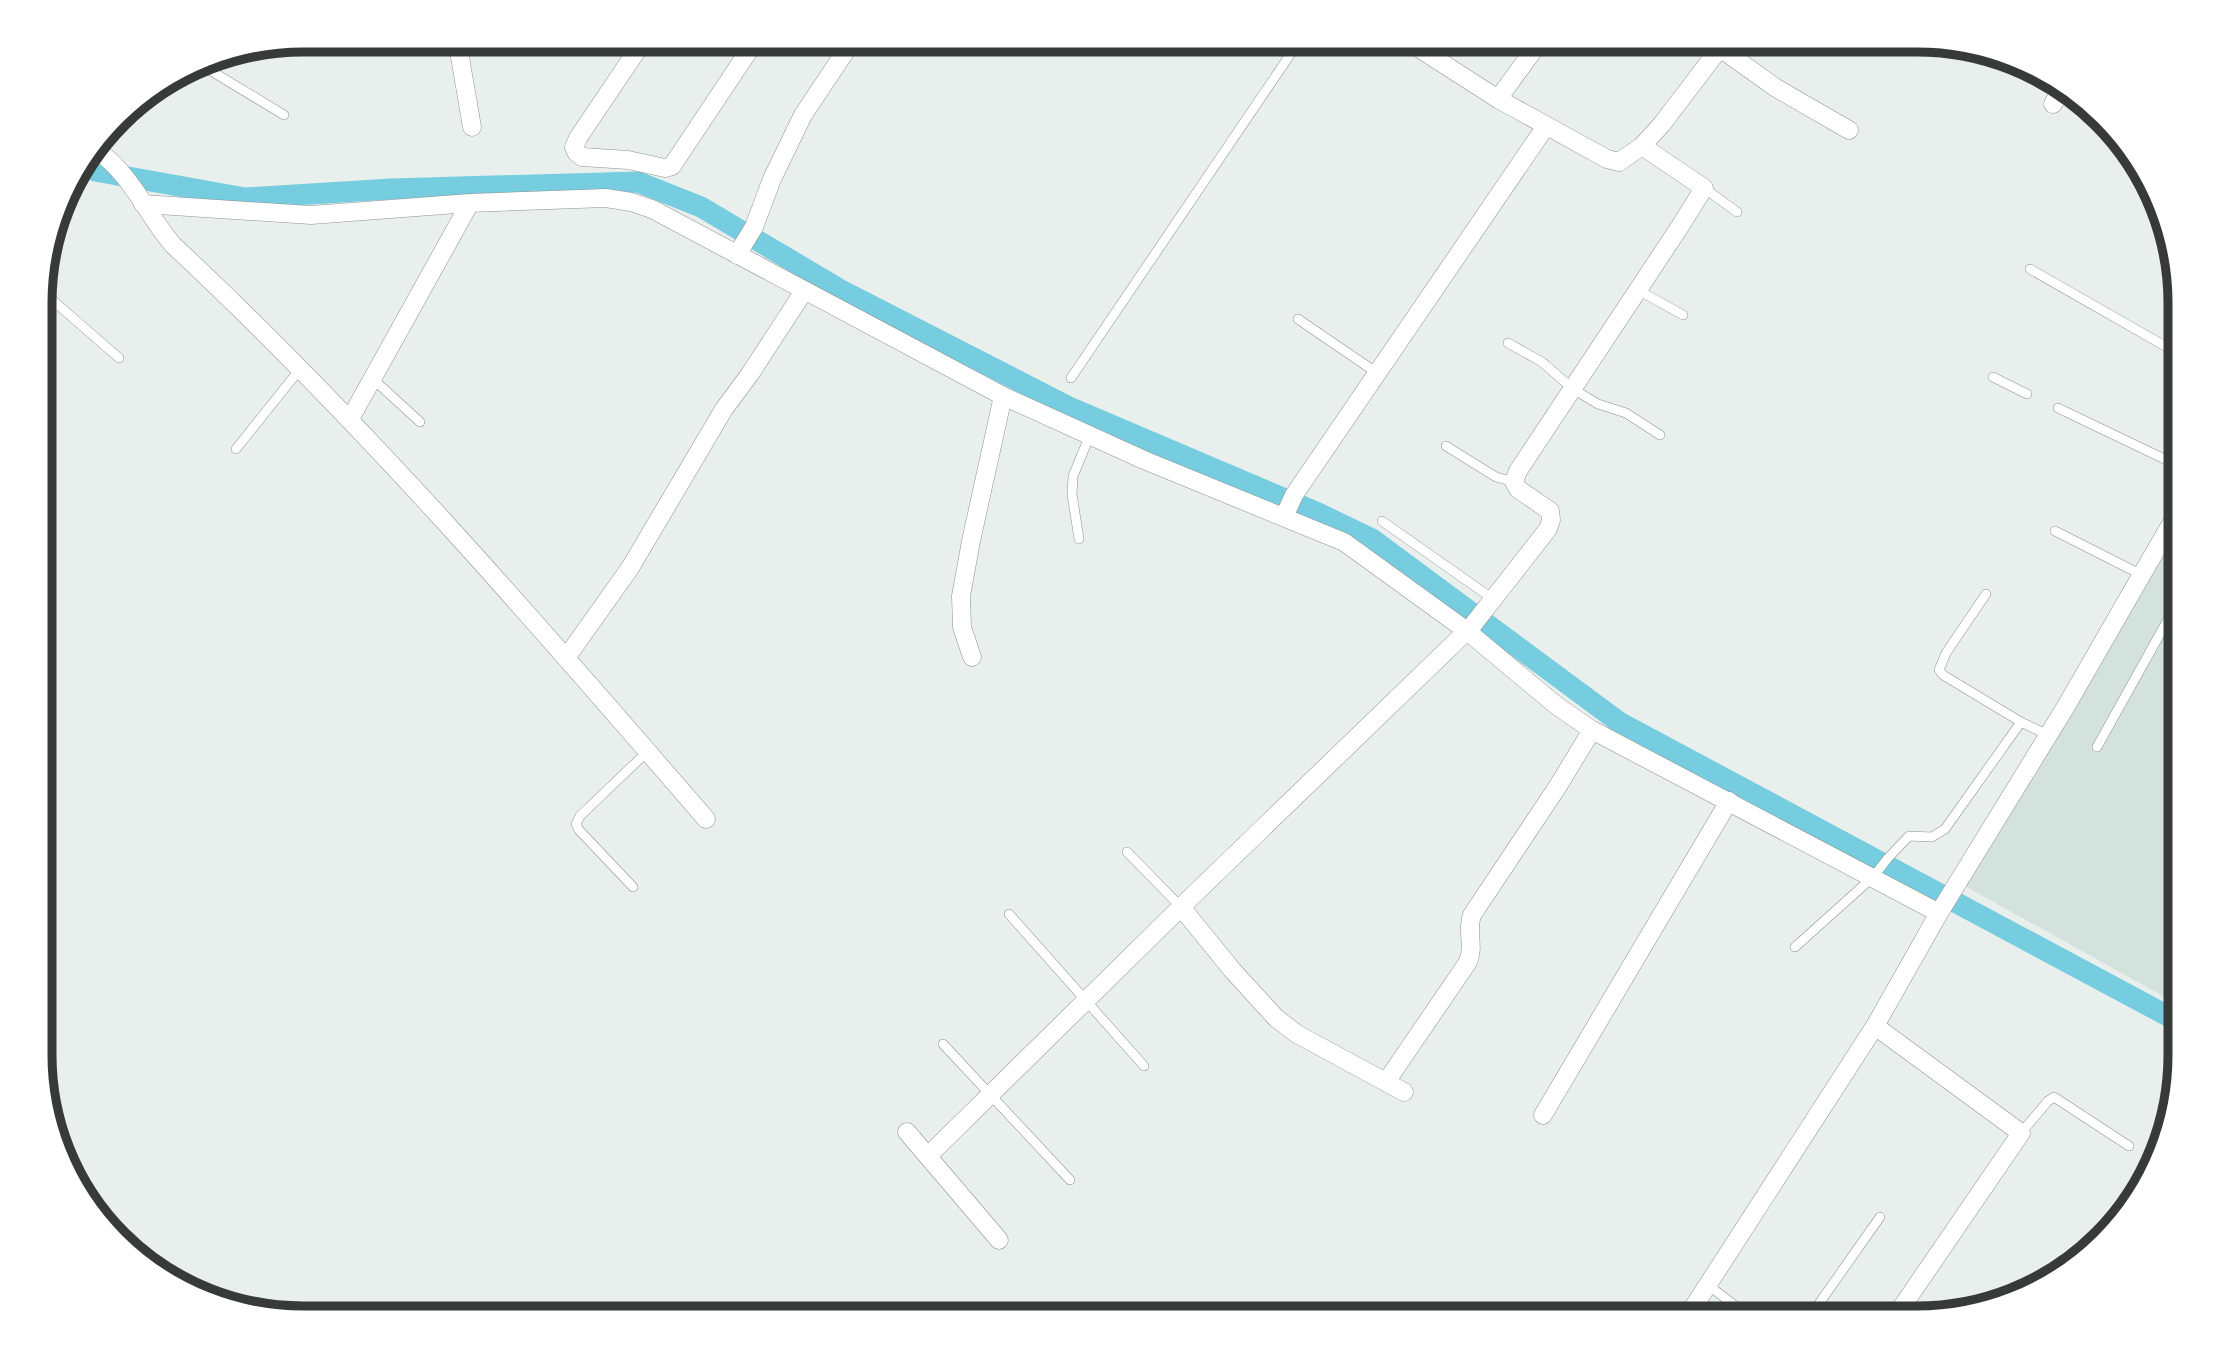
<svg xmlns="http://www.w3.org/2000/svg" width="2220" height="1358" font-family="Ubuntu,sans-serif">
<rect width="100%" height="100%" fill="#e9efed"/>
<polygon fill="#d4e2de" points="2179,531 2179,1005 1963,885"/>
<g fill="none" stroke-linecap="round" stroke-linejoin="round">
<polyline stroke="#75cddf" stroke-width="21" points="86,163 95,171 245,198 391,189 638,182 701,207 841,290 1071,408 1318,513 1372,539 1619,722 2179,1022"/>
<defs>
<g id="lane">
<polyline points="198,63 284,115"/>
<polyline points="1704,188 1737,212"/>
<polyline points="2030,269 2179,354"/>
<polyline points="1638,290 1683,315"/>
<polyline points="42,291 119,358"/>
<polyline points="1298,319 1377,373"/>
<polyline points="1508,343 1542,362 1573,389 1598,404 1626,413 1660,435"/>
<polyline points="1993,377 2027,394"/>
<polyline points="1071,378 1300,40"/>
<polyline points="373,379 420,422"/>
<polyline points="2058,408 2179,466"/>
<polyline points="1446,446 1496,477 1514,482"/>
<polyline points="236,449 300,369"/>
<polyline points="1382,521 1493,599"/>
<polyline points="2055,531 2142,575"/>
<polyline points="1079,539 1072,494 1073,476 1090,435"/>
<polyline points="1986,594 1946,653 1939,670 1943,675 2021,722 2048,735"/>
<polyline points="2097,747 2170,616 2179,607"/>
<polyline points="1127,852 1181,907"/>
<polyline points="633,887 579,830 576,824 580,816 648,751"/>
<polyline points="1009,914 1144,1066"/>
<polyline points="1795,947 1873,877 1888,858 1909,836 1932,837 1945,829 2021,722"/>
<polyline points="943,1044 1070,1180"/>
<polyline points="2021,1133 2048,1101 2054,1097 2129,1146"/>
<polyline points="1708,1285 1742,1311 1744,1317"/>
<polyline points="1811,1315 1880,1217"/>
</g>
<g id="street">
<polyline points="457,40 472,127"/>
<polyline points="644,40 578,138 574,147 576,152 582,157 628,160 665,168 672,166 756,40"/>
<polyline points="1406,40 1498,99 1607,159 1619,162 1642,146 1662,124 1726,40"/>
<polyline points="1720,48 1776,88 1849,130"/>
<polyline points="1498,99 1541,40"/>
<polyline points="2053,104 2064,86"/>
<path d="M96,149c7,6 15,12 21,19 22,23 35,53 56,77 191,178 362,376 533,574"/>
<polyline points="143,204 311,215 470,203 606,198 631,202 652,209 1003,396 1144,460 1344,542 1467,631 1557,706 1592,730 1939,913"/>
<polyline points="737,255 754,227 772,179 803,115 853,40"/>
<polyline points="350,419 470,203"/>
<polyline points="1284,517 1294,495 1546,126"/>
<polyline points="972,657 962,627 961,596 971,541 1003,396"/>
<polyline points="566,658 630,568 724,409 750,374 804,291"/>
<polyline points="1181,907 1233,971 1276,1018 1297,1034 1404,1092"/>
<polyline points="1875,1026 2021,1133 1895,1317"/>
<path d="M1386,1082l82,-120c7,-17 -2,-30 4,-47l86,-129 34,-56"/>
<polyline points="1543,1115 1729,801"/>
<polyline points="907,1132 999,1240"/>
<polyline points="928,1156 1181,907 1472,626 1548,529 1551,520 1550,511 1518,489 1514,482 1518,471 1679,228 1704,188 1642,146"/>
<polyline points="1687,1317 1875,1026 1939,913 2065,708 2179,510"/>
</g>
</defs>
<use href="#lane" stroke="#8d9290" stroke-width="10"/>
<use href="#street" stroke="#8d9290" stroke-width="19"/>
<use href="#lane" stroke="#fff" stroke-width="9"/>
<use href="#street" stroke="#fff" stroke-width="18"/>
</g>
<path d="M0 0H2220V1358H0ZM303 52H1917A251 251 0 0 1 2168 303V1055A251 251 0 0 1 1917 1306H303A251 251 0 0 1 52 1055V303A251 251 0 0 1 303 52Z" fill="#fff" fill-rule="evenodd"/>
<path fill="none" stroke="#383a39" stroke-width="9" d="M303 52H1917A251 251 0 0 1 2168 303V1055A251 251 0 0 1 1917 1306H303A251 251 0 0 1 52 1055V303A251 251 0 0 1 303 52Z"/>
</svg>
